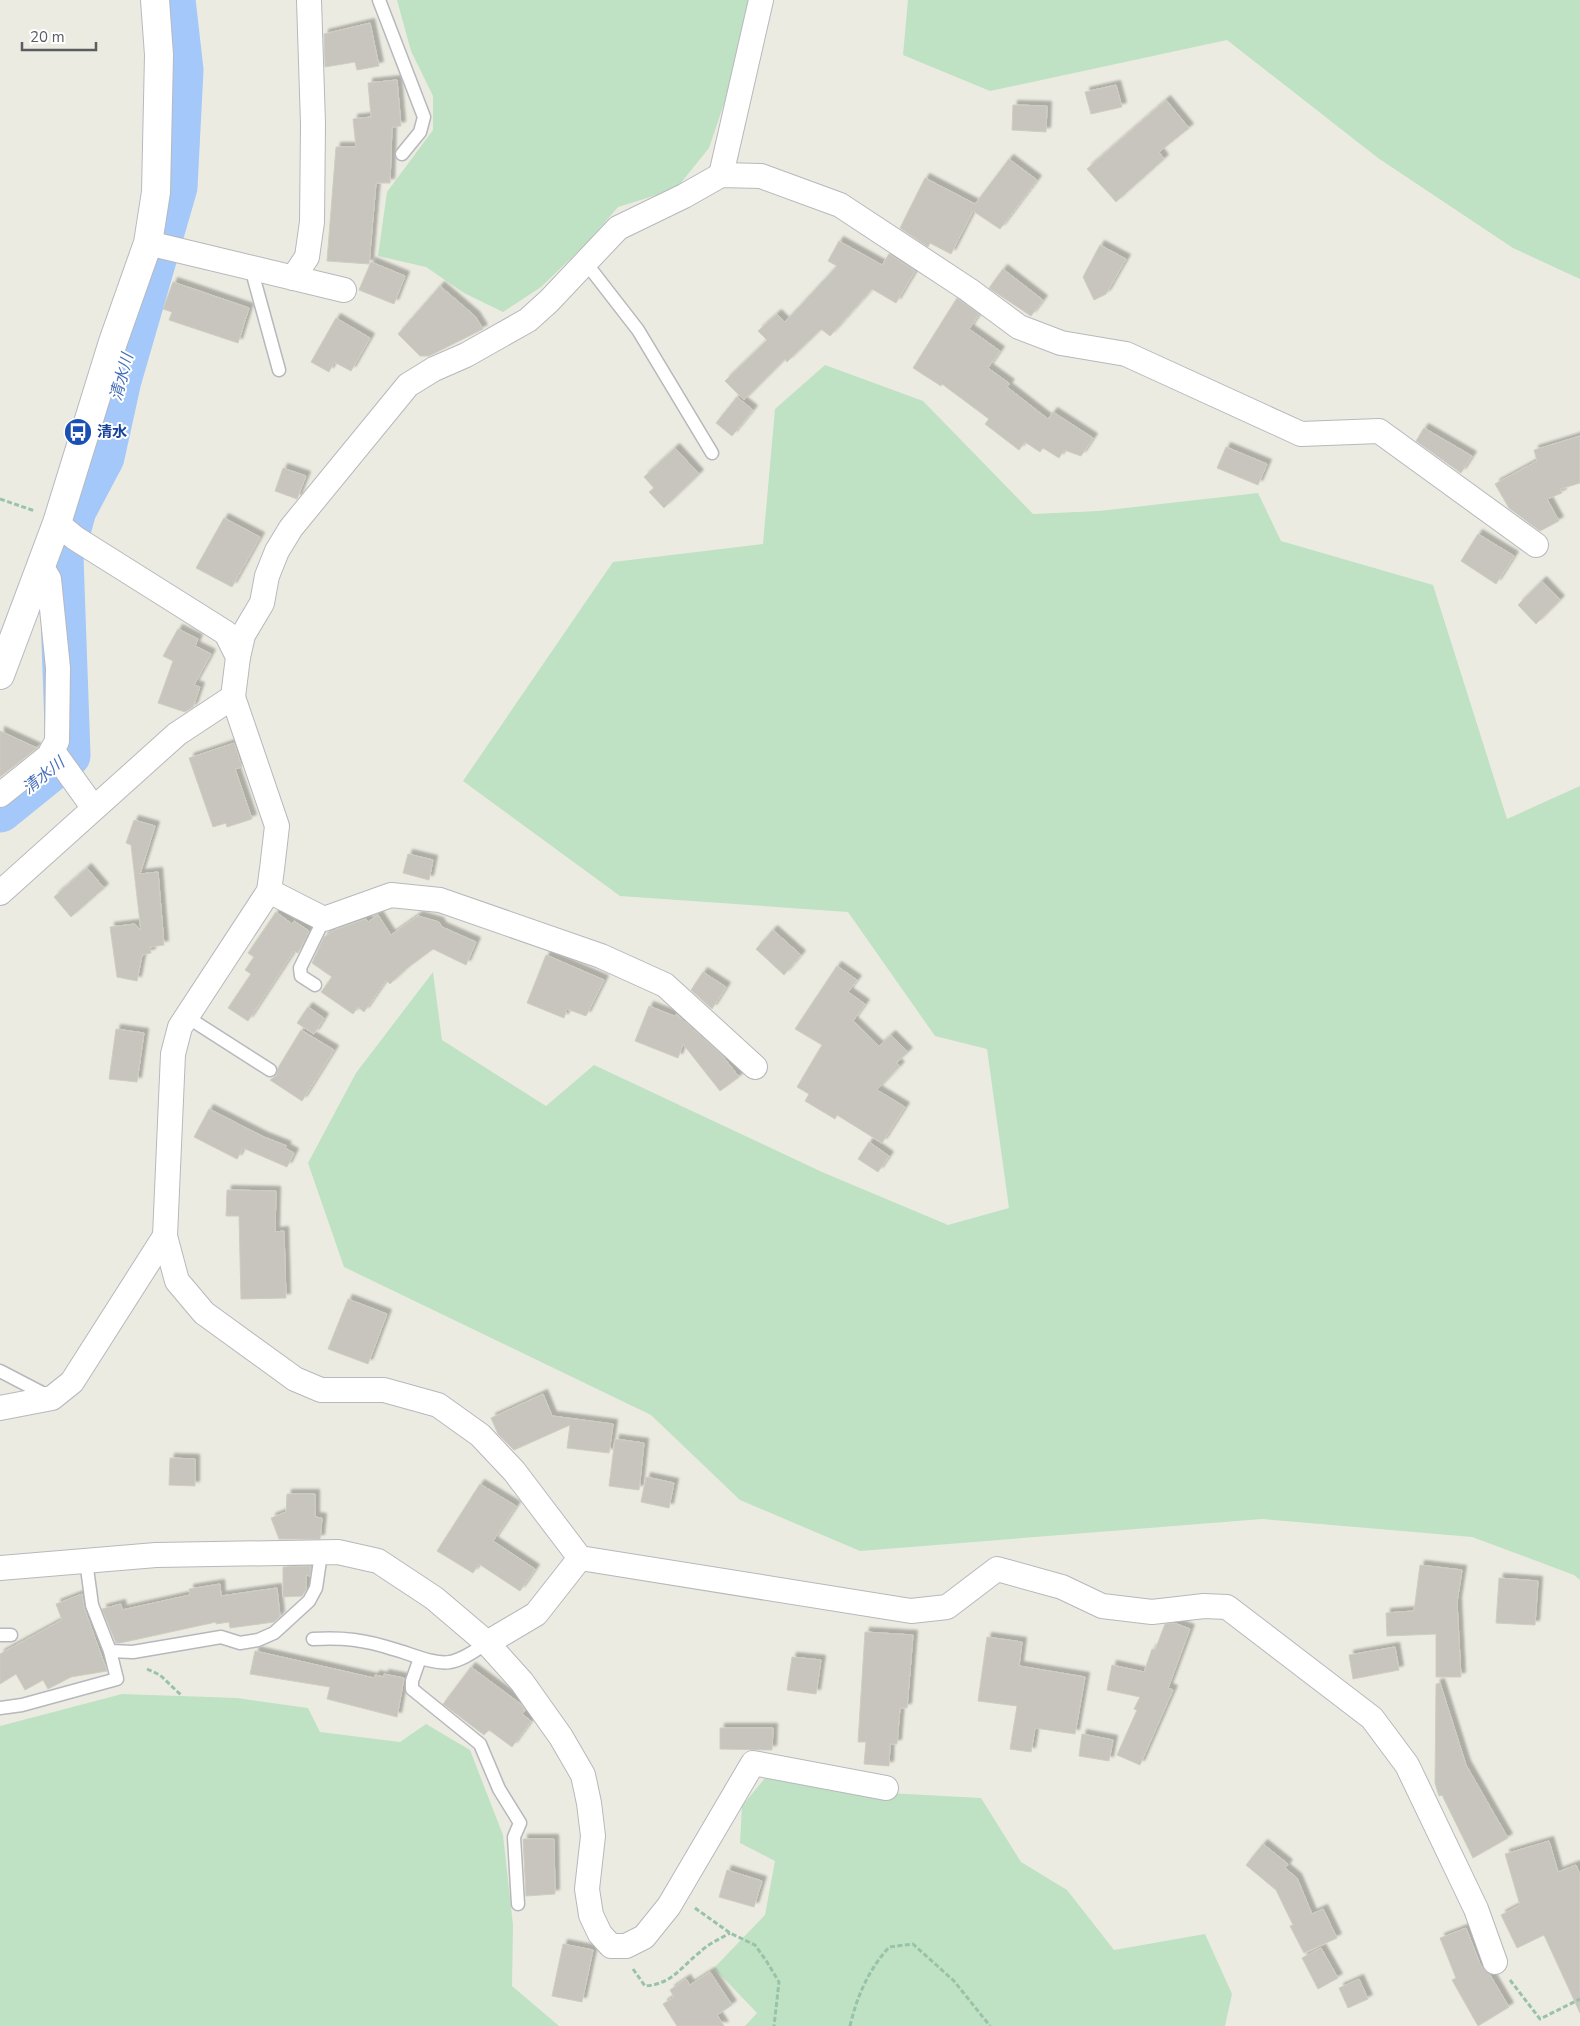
<svg xmlns="http://www.w3.org/2000/svg" width="1580" height="2026" font-family="'Nunito Sans','Noto Sans JP',sans-serif">
<defs>
<filter id="shadow"><feDropShadow dx="4.5" dy="-4.5" stdDeviation="1" flood-color="#0004"/></filter>
</defs>
<rect width="100%" height="100%" fill="#ecebe1"/>
<g fill="#bee2c3">
<polygon points="397,0 749,0 735,71 709,148 676,189 618,207 587,243 541,287 503,312 464,293 426,267 378,256 387,192 433,130 433,96 411,51"/>
<polygon points="908,0 1580,0 1580,279 1513,248 1378,158 1227,40 990,91 903,55"/>
<polygon points="825,365 923,401 1033,514 1099,511 1258,493 1281,541 1433,585 1507,819 1580,786 1580,1580 1574,1575 1472,1537 1262,1519 860,1551 740,1500 651,1415 344,1267 308,1163 356,1073 433,972 442,1040 546,1106 594,1065 822,1172 948,1225 1009,1208 987,1049 935,1036 848,912 620,896 463,781 613,562 763,544 775,409"/>
<polygon points="122,1694 237,1698 308,1708 320,1732 400,1742 426,1724 470,1750 503,1835 513,1925 512,1986 559,2026 0,2026 0,1726"/>
<polygon points="765,1778 869,1792 981,1798 1021,1862 1067,1890 1114,1950 1205,1934 1232,1994 1225,2026 745,2026 757,2013 714,1968 765,1915 775,1861 740,1843 742,1806"/>
</g>
<g fill="none" stroke-linecap="round" stroke-linejoin="round">
<polyline stroke="#a3c8f9" stroke-width="45" points="0,810 68,755 61,557 74,510 102,457 119,380 175,187 181,70 173,0"/>
</g>
<g fill="#c7c5be" stroke="#d0cdc0" filter="url(#shadow)">
<polygon points="370,23 379,66 357,70 355,62 325,67 324,34"/>
<polygon points="397,80 401,126 392,127 390,183 376,183 369,264 327,261 336,147 356,147 353,119 371,117 368,83"/>
<polygon points="1116,85 1122,107 1091,114 1085,92"/>
<polygon points="1166,100 1189,128 1159,152 1164,159 1116,202 1087,169"/>
<polygon points="1013,105 1047,106 1046,132 1012,130"/>
<polygon points="1009,159 1037,180 1000,229 973,211 951,254 930,243 928,247 900,228 925,178 975,204"/>
<polygon points="839,241 882,265 889,254 915,271 896,303 872,289 830,336 821,329 787,362 785,359 744,400 725,381 767,340 758,331 777,314 785,322 837,266 828,261"/>
<polygon points="1100,245 1126,259 1106,294 1094,300 1083,277"/>
<polygon points="371,262 405,276 394,304 359,290"/>
<polygon points="1003,269 1043,300 1031,316 989,288"/>
<polygon points="173,282 249,308 238,343 169,320 172,312 163,309"/>
<polygon points="440,286 475,316 483,329 429,356 420,356 398,334"/>
<polygon points="957,298 979,314 969,329 1000,351 988,368 1010,384 1007,387 1048,419 1053,412 1093,438 1081,456 1064,450 1059,458 1043,448 1040,452 1025,442 1019,450 985,424 989,419 942,384 941,386 913,368"/>
<polygon points="336,318 370,338 351,371 334,362 329,372 311,362"/>
<polygon points="737,397 753,410 732,436 716,423"/>
<polygon points="1424,428 1472,456 1461,473 1416,441"/>
<polygon points="1580,436 1580,483 1560,489 1562,493 1547,499 1559,521 1540,531 1509,508 1495,484 1537,461 1534,450"/>
<polygon points="1226,447 1267,464 1258,485 1217,468"/>
<polygon points="675,448 699,474 664,508 649,492 654,488 644,477"/>
<polygon points="283,468 306,476 297,499 275,491"/>
<polygon points="224,518 260,537 232,587 196,568"/>
<polygon points="1478,534 1514,556 1496,584 1461,561"/>
<polygon points="1542,581 1560,600 1536,624 1518,605"/>
<polygon points="178,629 198,639 195,646 211,654 194,685 200,687 193,707 185,712 158,703 173,661 163,656"/>
<polygon points="0,731 37,748 0,777"/>
<polygon points="234,743 242,767 235,769 252,819 227,827 226,823 213,827 189,758"/>
<polygon points="134,820 155,826 140,874 158,872 164,945 150,947 151,953 142,955 137,981 117,977 110,927 135,924 141,931 131,845 126,843"/>
<polygon points="408,854 433,860 429,880 403,873"/>
<polygon points="87,868 104,888 71,917 54,897"/>
<polygon points="276,912 292,924 294,921 309,931 298,953 294,951 248,1021 228,1008 251,974 245,970 254,957 248,953"/>
<polygon points="378,915 391,935 418,916 439,922 442,927 476,942 466,965 433,949 406,969 390,984 386,980 364,1012 358,1007 353,1014 321,992 332,977 312,963 324,937 337,929 366,919 368,922"/>
<polygon points="773,930 801,955 784,975 756,949"/>
<polygon points="546,955 604,980 586,1016 567,1009 564,1018 527,1003"/>
<polygon points="837,966 857,980 848,992 865,1004 853,1021 879,1046 891,1035 908,1052 896,1063 900,1066 877,1090 905,1107 882,1143 837,1115 835,1119 805,1101 809,1094 797,1087 822,1045 795,1029"/>
<polygon points="703,972 726,987 712,1009 691,990"/>
<polygon points="649,1006 674,1016 676,1014 721,1054 739,1077 720,1091 683,1044 678,1058 635,1041"/>
<polygon points="308,1007 324,1018 314,1034 297,1023"/>
<polygon points="116,1029 144,1033 137,1082 109,1079"/>
<polygon points="301,1030 334,1050 302,1101 270,1080 277,1075 278,1068"/>
<polygon points="209,1109 264,1137 287,1146 285,1148 294,1153 287,1167 243,1148 237,1159 194,1137"/>
<polygon points="869,1142 889,1156 878,1172 858,1159"/>
<polygon points="227,1190 276,1191 275,1232 284,1231 286,1298 241,1299 239,1216 226,1216"/>
<polygon points="348,1299 387,1314 368,1364 328,1349"/>
<polygon points="543,1394 552,1416 613,1424 609,1453 567,1448 570,1425 514,1450 498,1434 491,1418"/>
<polygon points="615,1439 644,1443 639,1490 609,1486"/>
<polygon points="170,1458 195,1459 195,1486 169,1485"/>
<polygon points="646,1477 674,1483 669,1508 641,1502"/>
<polygon points="480,1484 516,1506 493,1541 535,1569 520,1591 479,1564 473,1573 437,1551"/>
<polygon points="287,1494 315,1494 315,1517 322,1518 320,1539 279,1539 271,1518 286,1512"/>
<polygon points="1420,1565 1462,1570 1457,1602 1461,1677 1436,1677 1436,1634 1387,1636 1386,1613 1414,1611"/>
<polygon points="311,1566 310,1576 306,1575 306,1589 302,1596 283,1597 283,1567"/>
<polygon points="1499,1578 1538,1581 1535,1625 1496,1623"/>
<polygon points="220,1584 221,1596 277,1588 280,1616 274,1622 230,1628 229,1622 216,1624 216,1622 120,1643 116,1643 102,1609 121,1604 122,1610 190,1595 189,1589"/>
<polygon points="82,1594 84,1608 107,1671 71,1677 48,1689 43,1680 25,1690 16,1674 0,1684 0,1654 62,1620 56,1604"/>
<polygon points="1174,1623 1190,1629 1168,1688 1173,1690 1140,1765 1117,1755 1137,1710 1134,1709 1140,1697 1107,1690 1112,1665 1144,1672 1152,1649 1155,1650 1165,1624"/>
<polygon points="865,1632 913,1635 907,1708 900,1708 897,1744 890,1744 889,1766 864,1764 866,1742 858,1742"/>
<polygon points="987,1637 1022,1642 1019,1666 1085,1677 1075,1734 1035,1728 1031,1752 1010,1749 1017,1706 978,1701"/>
<polygon points="1395,1647 1399,1670 1353,1679 1349,1655"/>
<polygon points="255,1651 374,1678 375,1675 384,1677 384,1674 404,1678 397,1717 327,1699 330,1687 250,1674"/>
<polygon points="792,1657 821,1660 816,1694 787,1690"/>
<polygon points="471,1667 522,1705 525,1710 522,1714 531,1721 512,1747 489,1730 484,1735 443,1704"/>
<polygon points="1440,1683 1466,1765 1508,1838 1473,1858 1442,1795 1439,1796 1435,1783 1436,1684"/>
<polygon points="720,1728 773,1728 772,1750 720,1749"/>
<polygon points="1082,1734 1113,1740 1109,1761 1079,1756"/>
<polygon points="523,1839 554,1839 555,1894 526,1896"/>
<polygon points="1549,1841 1558,1872 1576,1865 1580,1875 1580,2013 1544,1935 1517,1948 1501,1915 1520,1905 1505,1854"/>
<polygon points="1263,1844 1288,1864 1285,1868 1297,1878 1312,1914 1323,1909 1337,1938 1304,1953 1290,1926 1293,1925 1276,1890 1246,1865"/>
<polygon points="727,1870 762,1881 754,1907 719,1897"/>
<polygon points="1466,1928 1480,1964 1490,1975 1509,2007 1478,2026 1452,1980 1456,1978 1440,1938"/>
<polygon points="563,1944 593,1950 582,2002 552,1996"/>
<polygon points="1321,1948 1338,1978 1318,1989 1302,1958"/>
<polygon points="710,1972 732,2005 717,2015 724,2026 677,2026 663,2004 674,1997 670,1990 686,1979 690,1985"/>
<polygon points="1359,1979 1368,1999 1348,2008 1339,1988"/>
</g>
<g fill="none" stroke-linecap="round" stroke-linejoin="round">
<defs>
<g id="lane">
<polyline points="379,0 424,117 420,132 402,154"/>
<polyline points="586,263 638,330 712,453"/>
<polyline points="251,268 279,370"/>
<polyline points="315,985 301,976 300,968 324,919"/>
<polyline points="187,1017 270,1070"/>
<polyline points="0,1371 50,1397"/>
<polyline points="0,1635 11,1635"/>
<path d="M313,1639c30,-2 52,1 80,10 16,4 41,16 57,13 13,-2 26,-12 37,-19"/>
<polyline points="110,1651 133,1652 221,1637 240,1643 258,1640 274,1633 309,1601 316,1588 321,1554"/>
<polyline points="420,1658 412,1681 412,1689 480,1744 499,1789 520,1823 514,1837 518,1904"/>
<polyline points="0,1708 22,1705 117,1679 110,1651 92,1605 86,1561"/>
</g>
<g id="street">
<polyline points="721,175 761,0"/>
<polyline points="148,243 344,290"/>
<polyline points="293,278 307,257 312,222 313,124 309,0"/>
<polyline points="57,523 75,538 226,633 238,657 233,697 277,826 272,869 269,891 180,1027 173,1054 165,1236 177,1281 204,1313 295,1379 321,1390 384,1390 438,1405 480,1435 514,1471 580,1558 911,1611 947,1607 997,1569 1062,1587 1102,1606 1152,1612 1204,1606 1227,1607 1372,1718 1407,1765 1476,1909 1495,1962"/>
<polyline points="238,657 243,635 262,603 267,576 277,551 291,528 408,385 434,369 466,355 528,320 549,301 618,228 684,196 721,175 761,176 840,205 969,290 1019,327 1061,343 1126,354 1301,434 1379,431 1536,545"/>
<polyline points="52,750 93,807"/>
<polyline points="0,795 49,756 57,741 58,668 49,579 41,566"/>
<polyline points="269,891 324,919 391,895 440,900 601,956 665,985 755,1067"/>
<polyline points="0,893 177,734 233,697"/>
<polyline points="0,1408 52,1398 72,1382 165,1236"/>
<polyline points="0,1568 156,1555 338,1552 378,1561 434,1598 487,1643 522,1682 561,1737 583,1775 589,1803 593,1836 587,1889 591,1915 600,1934 611,1946 626,1946 644,1937 669,1906 753,1763 886,1788"/>
<polyline points="487,1643 536,1614 580,1558"/>
</g>
<polyline id="secondary" points="0,675 57,523 113,342 148,243 156,192 159,55 155,0"/>
</defs>
<use href="#lane" stroke="#b7b8bd" stroke-width="15"/>
<use href="#street" stroke="#b7b8bd" stroke-width="26"/>
<use href="#secondary" stroke="#b7b9bf" stroke-width="30"/>
<g stroke="#99c2aa" stroke-width="3" stroke-dasharray="5 2.5" stroke-linecap="butt">
<polyline points="0,499 35,511"/>
<polyline points="147,1669 160,1675 182,1696"/>
<polyline points="695,1908 730,1933 755,1945 767,1962 779,1982 774,2026"/>
<path d="M633,1969l12,17c27,-2 35,-18 55,-34 8,-8 20,-13 30,-19"/>
<polyline points="1510,1980 1540,2019 1580,1999"/>
<path d="M850,2026c7,-30 18,-55 39,-79l24,-3 41,37 36,45"/>
</g>
<use href="#lane" stroke="#fff" stroke-width="12"/>
<use href="#street" stroke="#fff" stroke-width="24"/>
<use href="#secondary" stroke="#fff" stroke-width="28"/>
</g>
<defs>
<symbol id="bus-disc" viewBox="-11 -11 22 22"><circle r="9.5" fill="#1a4fb4" stroke="#fff"/><path d="M-5-6H5V4H4V6H2V4H-2V6H-4V4H-5ZM-3.5-4V0h7V-4ZM-3.5 1.2v1.5H-2V1.2ZM2 1.2v1.5H3.5V1.2Z" fill="#fff"/></symbol>
</defs>
<g fill-rule="evenodd">
<use href="#bus-disc" x="62" y="416" width="32" height="32"/>
</g>
<g text-anchor="middle" stroke-width="4" stroke-linejoin="round" paint-order="stroke">
<g font-size="15" font-weight="bold" fill="#164399" stroke="#fff" text-anchor="start">
<text x="97" y="437">清水</text>
</g>
<g font-size="16" font-style="italic" fill="#4870ba" stroke="#fff">
<text transform="translate(121 377) rotate(-75)" y="6">清水川</text>
<text transform="translate(43 775) rotate(-39)" y="6">清水川</text>
</g>
</g>
<path d="M22 42v8h74v-8" fill="none" stroke="#5a5c61" stroke-width="2.5"/>
<text x="30" y="42" font-size="15" fill="#5a5c61" stroke="#ffffff" stroke-width="4" paint-order="stroke">20 m</text>
</svg>
